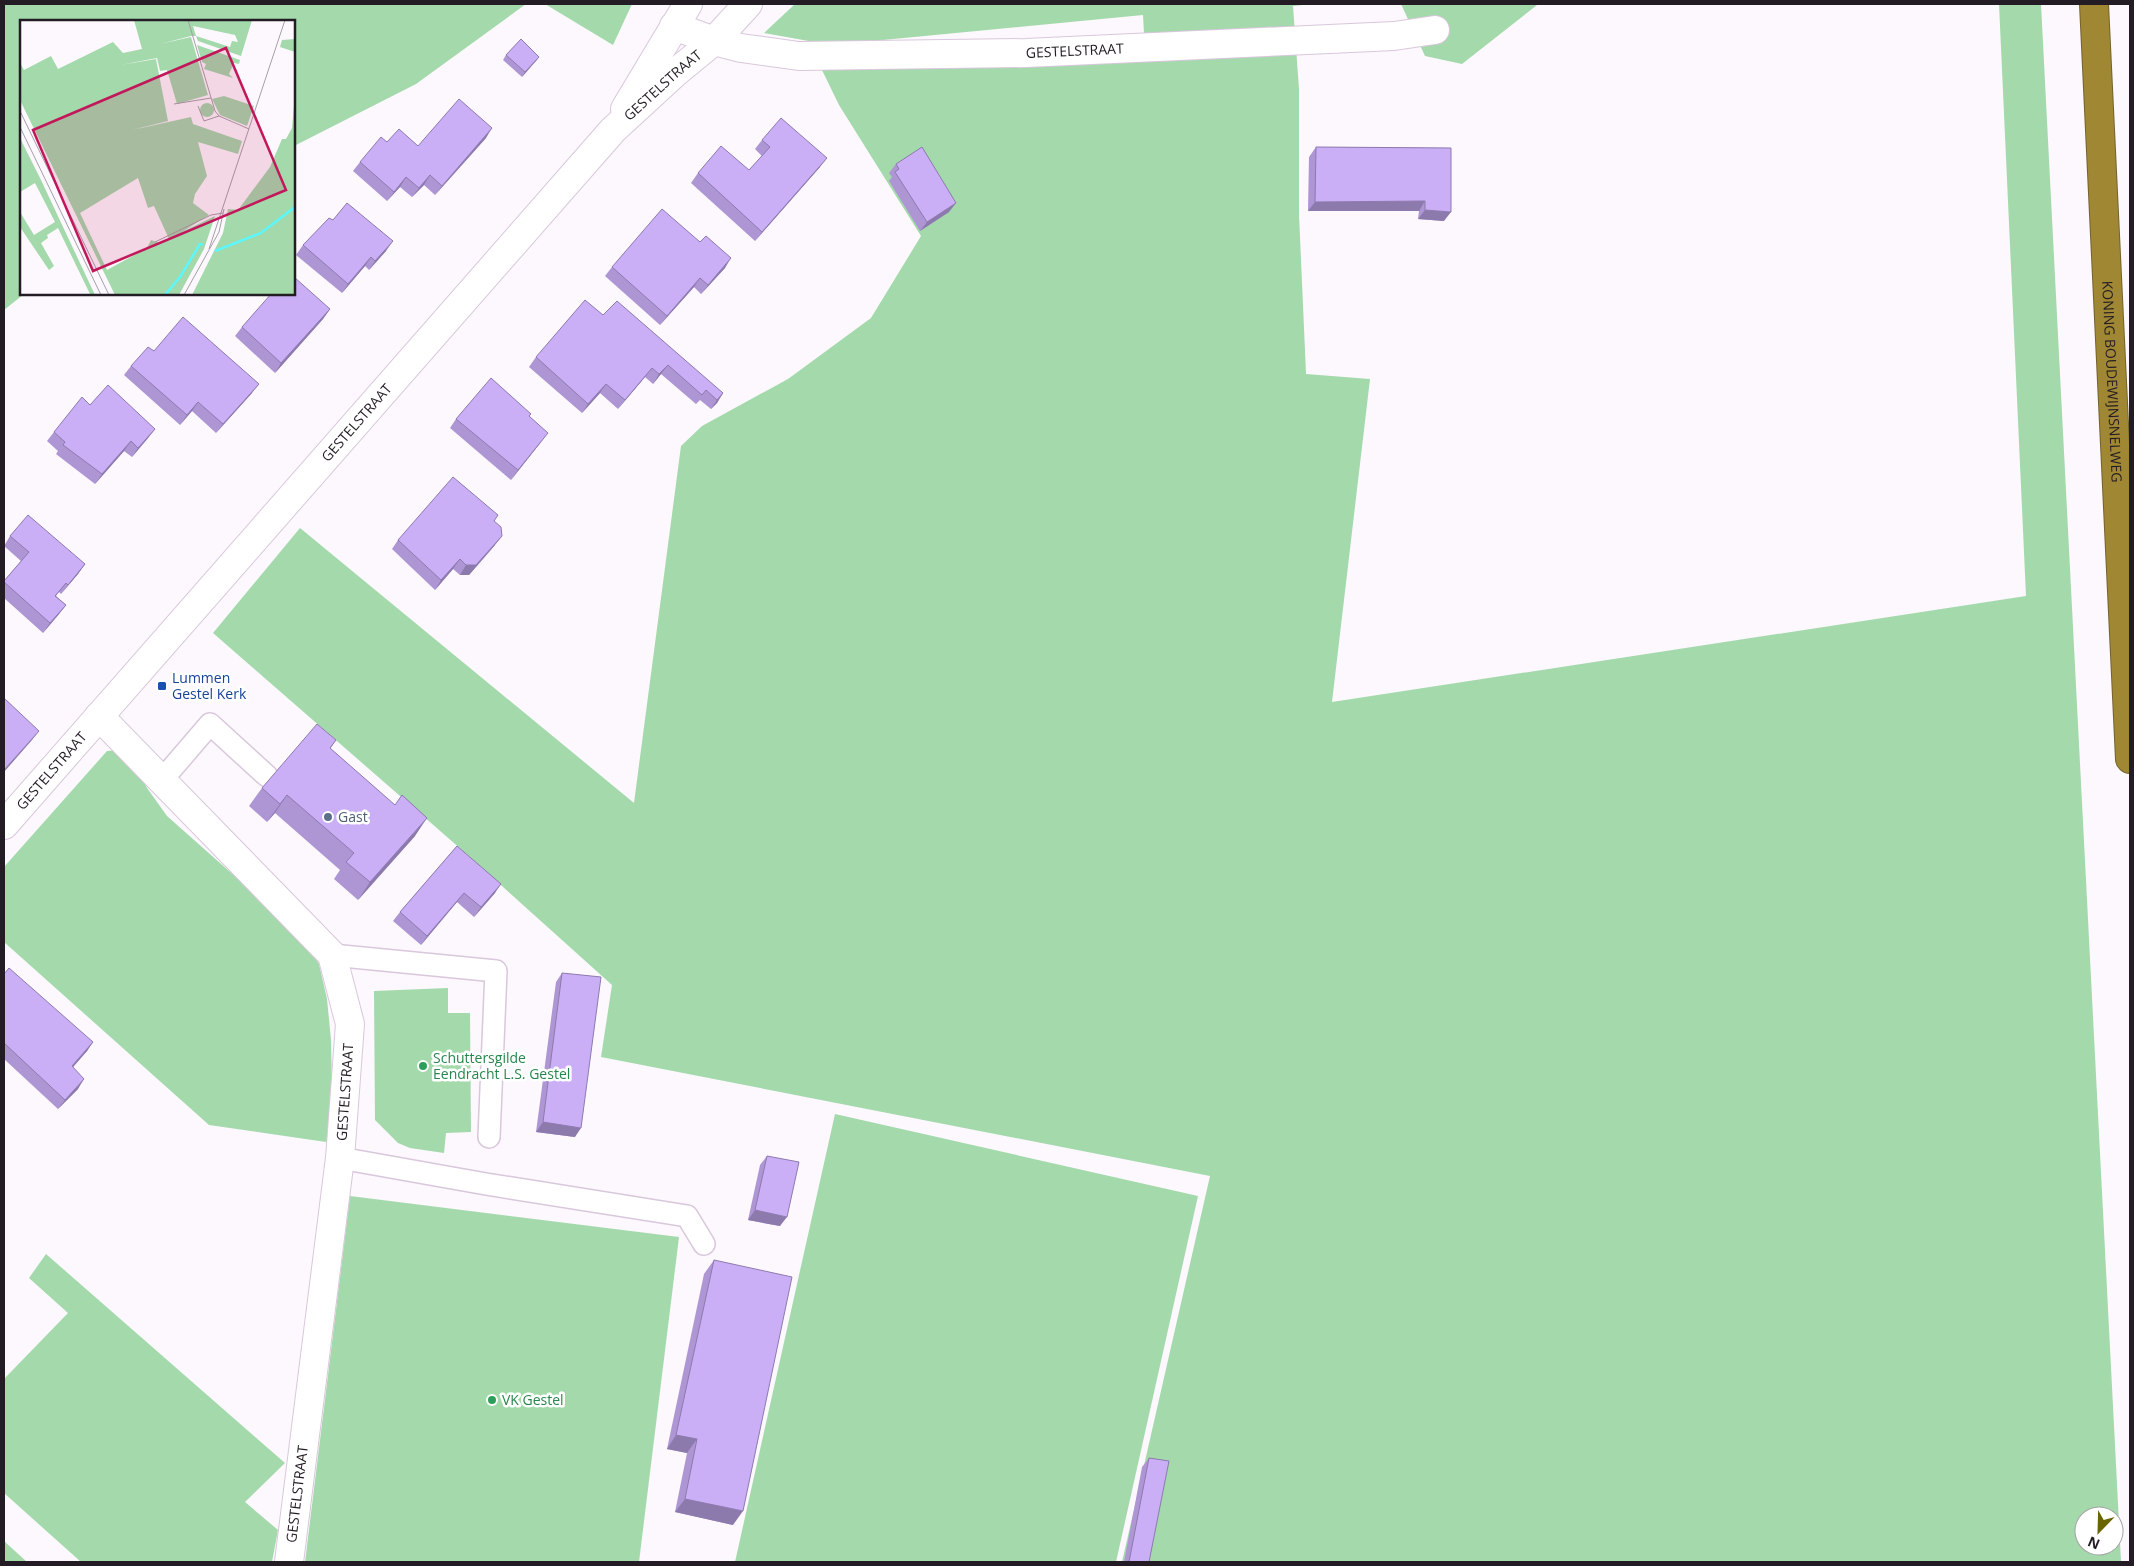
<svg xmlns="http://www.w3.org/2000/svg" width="2134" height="1566" font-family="'Open Sans',sans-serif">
<rect width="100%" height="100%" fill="#fcf8fd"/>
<g fill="#a3d9ab" fill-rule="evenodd">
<polygon points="4,4 526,4 416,84 294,146 294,21 21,21 21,294 24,294 4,310"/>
<polygon points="545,4 632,4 613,45"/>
<path d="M795,4h517l-19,2 6,83v125l7,160 64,5 -38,323 694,-106 -27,-592h42l80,1558h-999l88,-386 -609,-119 11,-72 -150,-135 -249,-217 87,-105 334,275 47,-357 21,-20 86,-47 83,-61 50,-82 -82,-131 -18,-37 324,-17 -2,-36 -312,30 -67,-12zM2084,1516h30v30h-30z"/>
<polygon points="1401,4 1545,4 1537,5 1462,64 1425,56"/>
<polygon points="119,750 135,765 147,788 167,816 302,936 319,964 327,999 331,1040 333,1143 209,1125 4,942 4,867 107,751"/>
<polygon points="448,988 448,1013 470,1013 471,1132 446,1133 444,1153 410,1148 398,1143 375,1120 374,991"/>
<polygon points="835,1114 1198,1196 1116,1562 735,1562"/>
<polygon points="350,1196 679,1237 639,1562 305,1562"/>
<polygon points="46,1254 285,1463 245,1502 278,1530 272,1562 81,1562 4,1493 4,1379 68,1313 29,1278"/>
<polygon points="4,1541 27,1562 4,1562"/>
</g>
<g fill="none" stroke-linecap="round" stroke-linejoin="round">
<defs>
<g id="service">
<polyline points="162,780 210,724 267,776"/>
<polyline points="332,955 496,971 489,1137"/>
<polyline points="340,1158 486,1184 687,1216 704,1244"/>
</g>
<g id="minor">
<path id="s1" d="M674,26l40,15 27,7 58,8 227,-3 368,-17 41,-6"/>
<polyline points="99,716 332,955 350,1024 340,1158 289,1562"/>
</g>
<g id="secondary">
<polyline points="625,109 688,4"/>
<path id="s2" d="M4,825l609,-695 62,-57 39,-32 34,-37"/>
</g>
<g id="motorway">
<path id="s3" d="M2094,4l36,755"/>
</g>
</defs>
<use href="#service" stroke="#d9c7dc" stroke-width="24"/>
<use href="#minor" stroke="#d9c7dc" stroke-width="30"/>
<use href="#secondary" stroke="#d9c7dc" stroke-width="30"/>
<use href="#motorway" stroke="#74622e" stroke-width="30"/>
<use href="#service" stroke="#fff" stroke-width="21"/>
<use href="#minor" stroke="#fff" stroke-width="28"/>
<use href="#secondary" stroke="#fff" stroke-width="28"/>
<use href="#motorway" stroke="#a08734" stroke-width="28"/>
</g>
<g fill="#ae96d4">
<polygon points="506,55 539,57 522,77 503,60"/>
<polygon points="486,138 435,195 424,185 412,197 400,187 387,201 353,171 360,162 387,142 418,146"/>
<polygon points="762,140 820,167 755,241 691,183 698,173 749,170 762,156 755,149"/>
<polygon points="1316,147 1451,148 1444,221 1418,219 1419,211 1308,211 1309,157"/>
<polygon points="896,164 949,212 920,231 889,181 892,177 889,173"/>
<polygon points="303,245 386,251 369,270 365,266 342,293 296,255"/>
<polygon points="612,267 725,268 701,294 694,287 660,325 605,276"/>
<polygon points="330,309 323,319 275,373 235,336 242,327"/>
<polygon points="603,315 723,393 717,403 711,409 700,400 696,404 661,374 653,384 645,377 618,409 600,393 582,413 529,367 536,357"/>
<polygon points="154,351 252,393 216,433 192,411 180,425 124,375 131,366"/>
<polygon points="90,405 155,429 148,438 132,457 124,451 95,484 56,454 58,451 47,441 54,432"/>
<polygon points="529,416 541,442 511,480 450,428 456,419"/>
<polygon points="494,521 495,545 469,575 460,575 453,569 435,590 392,549 398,540"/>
<polygon points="10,536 85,564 78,574 61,594 59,592 56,596 66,605 59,614 43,633 4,598 4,581 21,561 4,546"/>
<polygon points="336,740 330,749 415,836 358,900 334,879 340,870 275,813 267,822 249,806 262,788"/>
<polygon points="457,846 495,893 474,917 457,902 421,945 393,921 400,912"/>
<polygon points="562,973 575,1137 536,1132 556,982"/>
<polygon points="4,974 93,1042 87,1051 73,1067 78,1089 58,1109 4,1059"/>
<polygon points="767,1156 780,1226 748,1220 760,1165"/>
<polygon points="714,1260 733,1525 675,1512 687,1453 667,1449 704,1274"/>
<polygon points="1149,1458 1149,1562 1124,1562 1142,1467"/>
</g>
<g fill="#8d7aad">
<polygon points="539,57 536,61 522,77 525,72"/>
<polygon points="492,128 486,138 435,195 442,186"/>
<polygon points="827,158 820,167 755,241 762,232"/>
<polygon points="430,175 424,185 412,197 419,188"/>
<polygon points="406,177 400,187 387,201 394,192"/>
<polygon points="1425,201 1419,211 1308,211 1315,202"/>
<polygon points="956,203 949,212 920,231 927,222"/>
<polygon points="1425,210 1451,212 1444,221 1418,219"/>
<polygon points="393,241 386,251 369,270 375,261"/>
<polygon points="371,257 365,266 342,293 348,284"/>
<polygon points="731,258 725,268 701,294 708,285"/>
<polygon points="700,278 694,287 660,325 667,316"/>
<polygon points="330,309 323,319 275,373 281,363"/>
<polygon points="668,365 661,374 653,384 659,374"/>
<polygon points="652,368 645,377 618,409 625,400"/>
<polygon points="259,384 252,393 216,433 223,424"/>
<polygon points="606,384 600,393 582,413 588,404"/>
<polygon points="723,393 717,403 711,409 717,400"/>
<polygon points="198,402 192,411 180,425 187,415"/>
<polygon points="155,429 148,438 132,457 138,448"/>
<polygon points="548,433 541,442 511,480 518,470"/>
<polygon points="131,441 124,451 95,484 102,474"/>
<polygon points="502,536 495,545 469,575 460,575 466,565"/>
<polygon points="460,559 453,569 435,590 441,580"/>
<polygon points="85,564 78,574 61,594 68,585"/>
<polygon points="66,605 59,614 43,633 50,623"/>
<polygon points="39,731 32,740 4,772 4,770"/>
<polygon points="287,795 275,813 267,822 280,804"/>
<polygon points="427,818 415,836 358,900 370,882"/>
<polygon points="501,884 495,893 474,917 481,907"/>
<polygon points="464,893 457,902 421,945 427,936"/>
<polygon points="93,1042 87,1051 66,1075 72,1066"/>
<polygon points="84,1079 78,1089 58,1109 65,1100"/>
<polygon points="543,1122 581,1128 575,1137 536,1132"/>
<polygon points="755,1210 787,1217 780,1226 748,1220"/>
<polygon points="676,1435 697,1439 687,1453 667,1449"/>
<polygon points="685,1499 743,1511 733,1525 675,1512"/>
</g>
<g fill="#caaff7" stroke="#8d7aad">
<polygon points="521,39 539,57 525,72 506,55"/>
<polygon points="459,99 492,128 442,186 430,175 419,188 406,177 394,192 360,162 381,137 387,142 399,129 418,146"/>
<polygon points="781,118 827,158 762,232 698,173 721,146 749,170 770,147 762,140"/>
<polygon points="922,147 956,203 927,222 895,172 899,169 896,164"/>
<polygon points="1316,147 1451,148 1451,212 1425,210 1425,201 1315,202"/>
<polygon points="347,203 393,241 375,261 371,257 348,284 303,245 329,218 333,220"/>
<polygon points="662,209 700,242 706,236 731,258 708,285 700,278 667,316 612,267"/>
<polygon points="294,277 330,309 281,363 242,327 271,294 294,294"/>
<polygon points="585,300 603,315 617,301 723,393 717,400 706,390 702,395 668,365 659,374 652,368 625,400 606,384 588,404 536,357"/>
<polygon points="183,317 259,384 223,424 198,402 187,415 131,366 148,347 154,351"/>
<polygon points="491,378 531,414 529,416 548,433 518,470 456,419"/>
<polygon points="108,385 155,429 138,448 131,441 102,474 63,445 65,442 54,432 82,397 90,405"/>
<polygon points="453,477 498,515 494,521 501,527 502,536 476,565 466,565 460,559 441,580 398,540"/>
<polygon points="28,515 85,564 68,585 66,583 55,596 66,605 50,623 4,582 4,581 29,552 10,536"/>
<polygon points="4,698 39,731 4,770"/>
<polygon points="317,724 336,740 330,748 395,805 402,795 427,818 370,882 346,862 354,853 287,795 280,804 262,788"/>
<polygon points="457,846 501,884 481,907 464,893 427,936 400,912"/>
<polygon points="9,968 93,1042 72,1066 84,1079 65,1100 4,1043 4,974"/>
<polygon points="562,973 601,977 581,1128 543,1122"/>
<polygon points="767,1156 799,1162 787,1217 755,1210"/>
<polygon points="714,1260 792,1277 743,1511 685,1499 697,1439 676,1435"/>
<polygon points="1149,1458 1169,1461 1149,1562 1129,1562"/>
</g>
<rect fill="#1a4fb4" stroke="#fff" stroke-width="2" x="157" y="681" width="10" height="10" rx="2.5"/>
<circle fill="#5c6f8a" stroke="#fff" stroke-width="2" cx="328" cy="817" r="5"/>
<g fill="#2e9e5b" stroke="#fff" stroke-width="2">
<circle cx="423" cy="1066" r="5"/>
<circle cx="492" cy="1400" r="5"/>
</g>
<g text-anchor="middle" stroke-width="5" stroke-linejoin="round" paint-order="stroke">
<g font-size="14" fill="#231c24" stroke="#fff">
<text dy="5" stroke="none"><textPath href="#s1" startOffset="405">GESTELSTRAAT</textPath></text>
<text dy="5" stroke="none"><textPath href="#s2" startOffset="991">GESTELSTRAAT</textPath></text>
<text dy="5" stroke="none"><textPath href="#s3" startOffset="378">KONING BOUDEWIJNSNELWEG</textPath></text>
<text dy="5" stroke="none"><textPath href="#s2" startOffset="535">GESTELSTRAAT</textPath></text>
<text dy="5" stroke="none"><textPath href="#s2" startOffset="72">GESTELSTRAAT</textPath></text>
<text transform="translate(345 1092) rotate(-86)" y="5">GESTELSTRAAT</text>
<text transform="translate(297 1494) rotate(-83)" y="5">GESTELSTRAAT</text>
</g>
<g font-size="14" fill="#164399" stroke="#fff" text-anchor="start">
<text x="172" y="683">Lummen<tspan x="172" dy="16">Gestel Kerk</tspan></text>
</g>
<g font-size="14" fill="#4e5e75" stroke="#fff" text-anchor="start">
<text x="338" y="822">Gast</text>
</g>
<g font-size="14" fill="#27864d" stroke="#fff" text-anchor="start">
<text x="433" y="1063">Schuttersgilde<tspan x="433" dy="16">Eendracht L.S. Gestel</tspan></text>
<text x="502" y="1405">VK Gestel</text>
</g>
</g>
<g transform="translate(20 20)">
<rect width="275" height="275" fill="#fcf8fd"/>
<path d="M114,0h118l-11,36 -43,-15 -2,-5h-5l-31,8 31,-7 17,58 -31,9 -10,-34 -7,1 -3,-13 -37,7 36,-6 12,62 -36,9 59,-13 2,7 49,17 -4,13 -40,-12 9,34 -12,18 -2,9 16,12 -27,17 33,-16 -11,33 -25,46h-64l-95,-195v-37l4,7 27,-14 7,13 55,-27 10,11 19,-4zM173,6l42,9 3,7 -6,-1 -2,6 -34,-11zM118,158l10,30 6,-2 15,33 -9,4 -9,-3 -4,8 -40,22 -27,-57zM275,19v13l-15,-5 2,-7zM177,25l43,15 -1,4 -5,-1 -5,11 4,4 -29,-9 2,-5 -4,-2zM275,74v201h-103l31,-62 5,-24 10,1 32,-43 12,-28h4l6,-11zM204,76l30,10 -7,20 -27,-11 -8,-16zM180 90a7 7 0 1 1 14 0a7 7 0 1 1-14 0ZM0,118l21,42 54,115h-7l2,-1 -32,-66 -11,7 1,3 -7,5 13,23 -5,4 -29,-43v-15l14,23 21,-13 -20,-39 -15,9z" fill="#a3d9ab" fill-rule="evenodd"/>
<path fill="none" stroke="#5cf6fd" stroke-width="2.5" d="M195,231l46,-18 34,-26M145,275l15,-18 20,-33 3,1"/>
<path fill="none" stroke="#a5a0a6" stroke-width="1" d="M168,0l27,91 4,5 30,13M154,84l37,-6M178,86l6,15 15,-5M0,91l89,184M0,107l81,168M135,222l56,-27 12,-2M189,229l76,-229M164,275l35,-63 5,-23"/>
<path fill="#c2185b" fill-opacity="0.15" stroke="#c2185b" stroke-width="2.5" d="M206,28l60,142 -193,81 -60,-141z"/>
<rect width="275" height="275" fill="none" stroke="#231c24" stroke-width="2.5"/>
</g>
<rect width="2134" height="1566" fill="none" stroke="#231c24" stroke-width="10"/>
<g transform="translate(2099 1531) rotate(203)"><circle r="24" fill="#ffffff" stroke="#a7a4a7"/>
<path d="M0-4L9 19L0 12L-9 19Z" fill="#696600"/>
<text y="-8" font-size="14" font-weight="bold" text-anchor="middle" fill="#231c24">N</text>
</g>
</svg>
